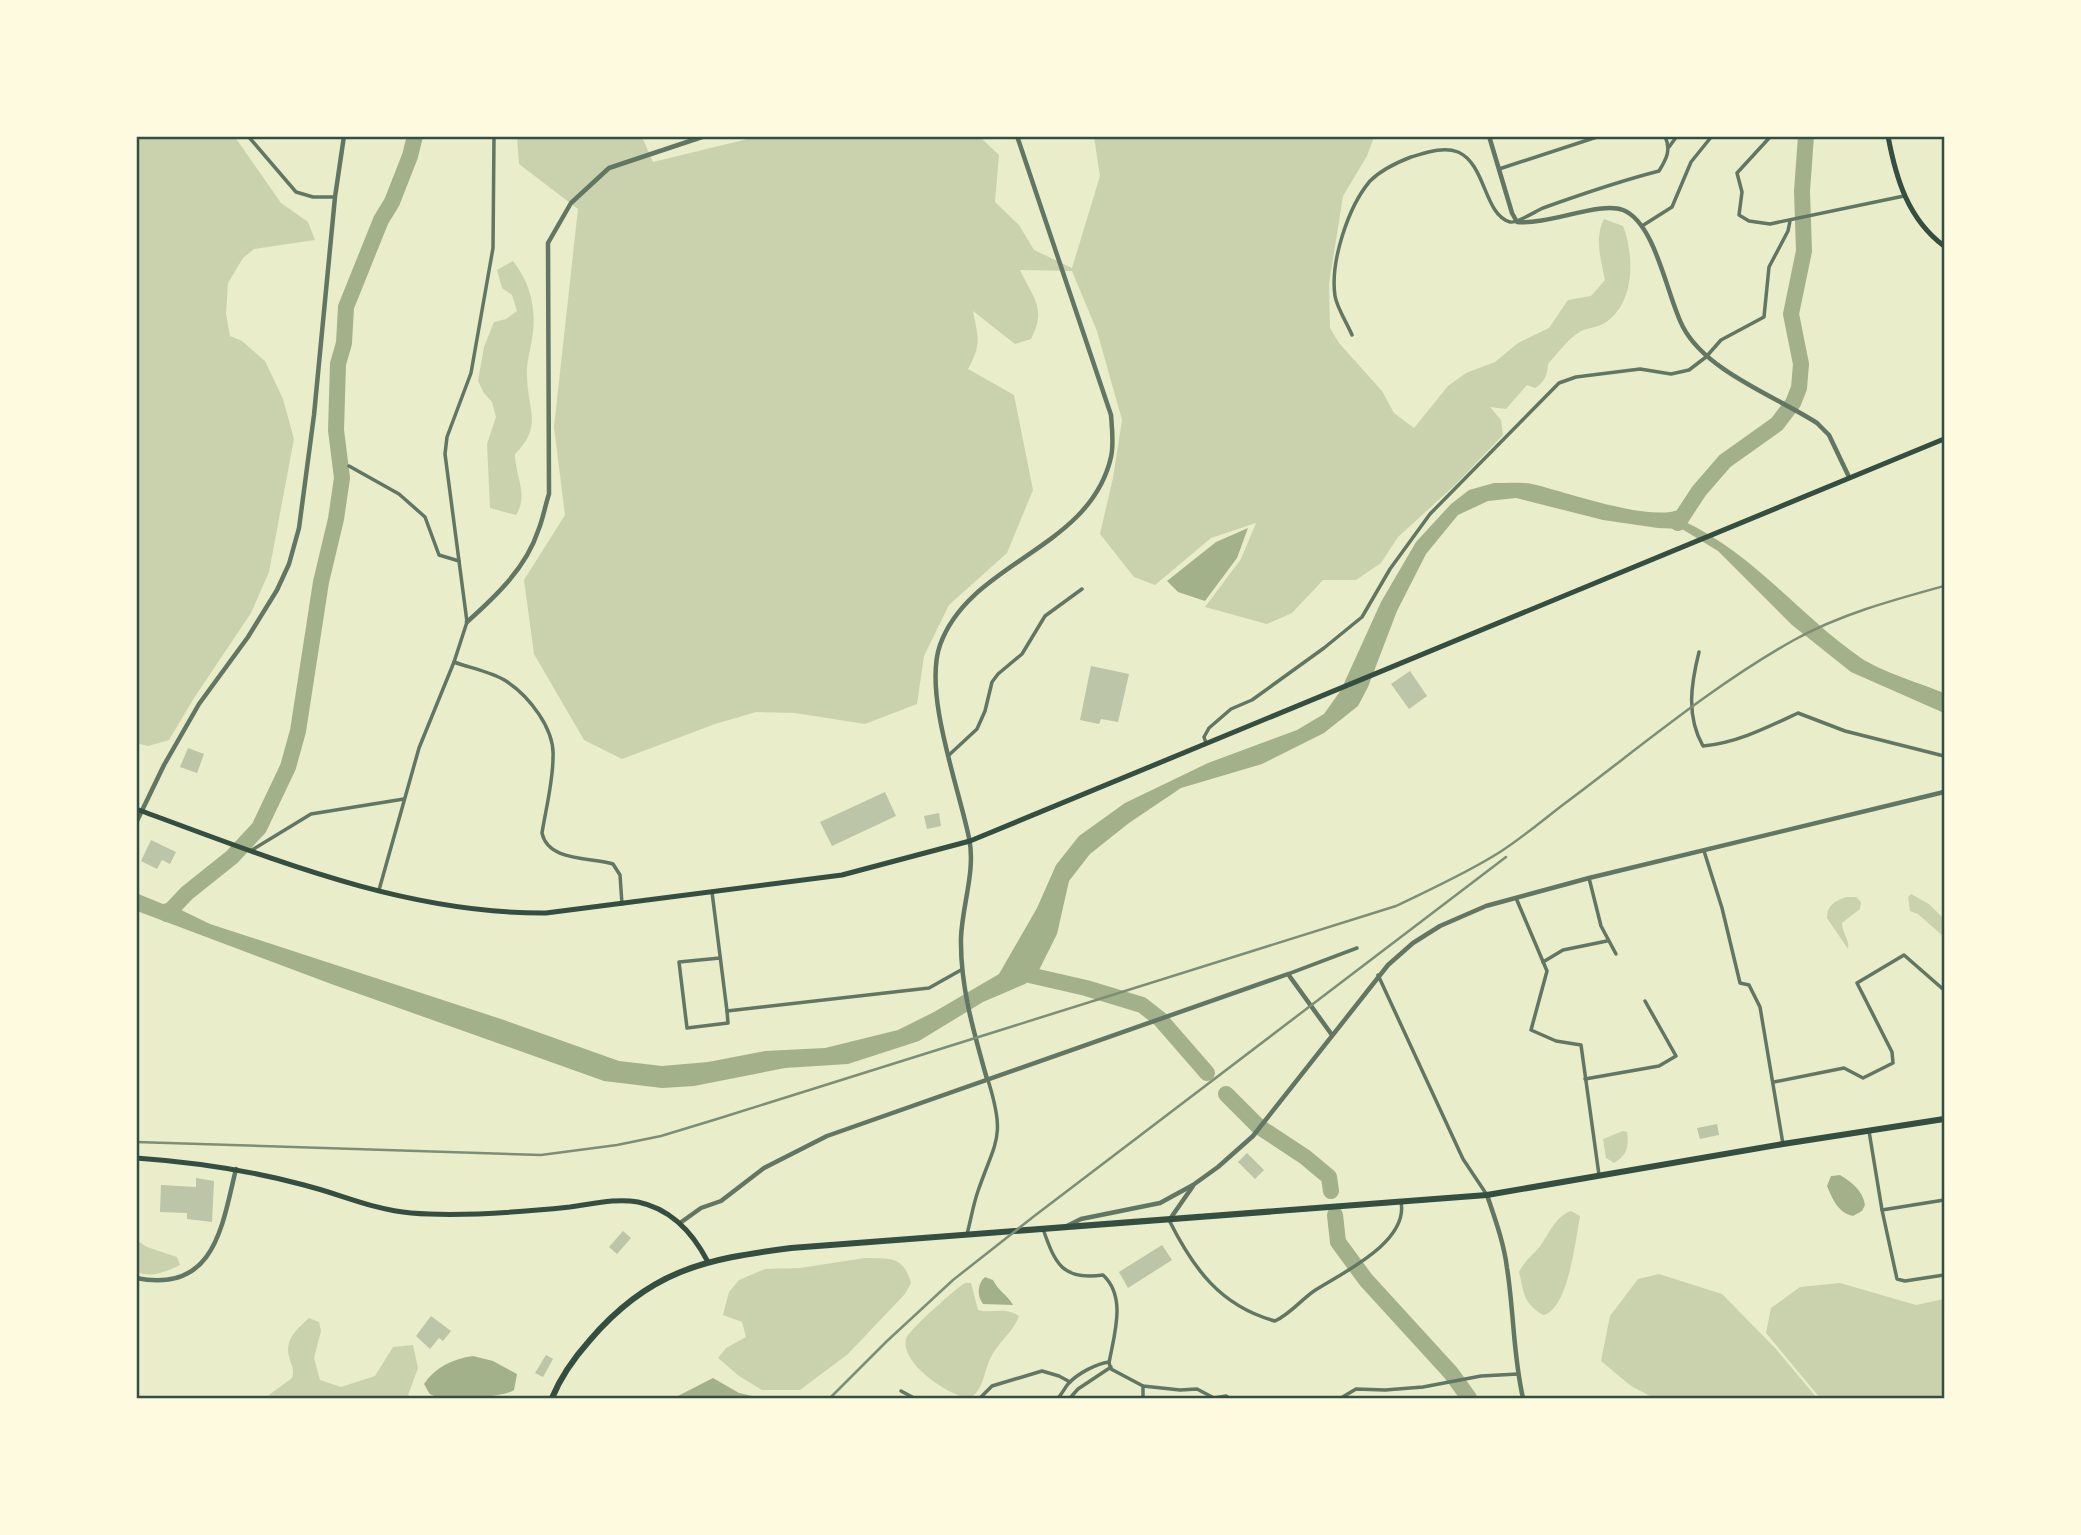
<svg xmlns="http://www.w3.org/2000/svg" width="2081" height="1535" font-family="'Alegreya Sans',sans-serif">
<rect width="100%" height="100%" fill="#e9edc9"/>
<g fill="#cad2ad">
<polygon points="137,136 235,137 281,203 308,222 315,240 254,249 243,258 228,283 226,314 230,336 242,341 265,361 283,399 294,439 269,572 251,613 194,698 169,740 148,746 136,743"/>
<path d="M517,137h125l11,25 103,-25h224l19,18 -4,47 24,23 15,25 38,18 28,-92 -6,-39h280l-7,19 -24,40 -14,88 1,44 9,15 43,48 12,22 20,15 34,-42 18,-13 29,-11 23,-19 31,-15 19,-28 23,-4 14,-16c-4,-20 -11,-42 -1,-61l19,7c12,30 12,80 -20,98 -8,4 -18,4 -25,9 -11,7 -21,21 -30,31 0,10 -4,19 -13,24l-8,-3 -21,24 -16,-2 11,13 2,15 -48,50 -57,52 -17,26 -25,17h-33l-31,33 -25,11 -62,-17 36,-48 15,-36 -45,15 -56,47 -21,-8 -34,-43 13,-56 9,-58 -25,-89 -25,-60 -52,-1c13,28 27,38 11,69l-16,5 -42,-33c5,26 9,33 -5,58l46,26 19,95 -26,63 -58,52 -25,51 -7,48 -52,20 -70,-11 -39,-1 -41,12 -93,35 -38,-19 -50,-86 -10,-74 41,-65 -11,-88 24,-218 -59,-45z"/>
<path d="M513,261c18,23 24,49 19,78 -2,13 -6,25 -5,38 1,34 16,49 -12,77 0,21 14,41 1,61l-26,-7 -3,-64 9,-27 -4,-15 -8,-9 -6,-12 6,-34 10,-25 12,-3 11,-8 -5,-16 -10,-7 -5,-18z"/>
<polygon points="1911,894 1929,904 1944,919 1944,937 1918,914 1910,911 1908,897"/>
<path d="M1846,897h10l5,5 -1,7 -18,14c0,10 8,17 6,26l-21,-31c0,-13 8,-17 19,-21z"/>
<path d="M1623,1131l4,1c2,15 0,23 -13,31l-8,-5 -3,-19z"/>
<path d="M1571,1211l9,5c-4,22 -12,95 -37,99 -20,-12 -19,-22 -24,-43 6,-12 14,-17 22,-27 9,-13 15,-29 30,-34z"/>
<path d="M136,1240l11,7 30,10 3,8c-15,7 -28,13 -43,7z"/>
<path d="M865,1258c25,1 38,-3 46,25l-6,11 -57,60 -48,36h-38l-23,-14 -21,-18 8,-10 20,-11 -4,-15 -19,-7 6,-23 10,-12 26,-11 35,-1z"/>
<polygon points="1659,1274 1722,1294 1776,1349 1817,1398 1654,1398 1631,1386 1601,1361 1610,1316 1638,1279"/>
<path d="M965,1283h6l7,27c15,4 26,-4 41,6 -6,17 -22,27 -29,43 -6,13 -7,33 -21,39 -20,-2 -69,-35 -63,-59 2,-8 49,-50 59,-56z"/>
<polygon points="1840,1283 1916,1305 1944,1299 1944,1398 1820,1398 1766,1333 1771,1308 1800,1287"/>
<path d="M309,1318l10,4 2,9 -7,27 6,22 21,7 34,-11 18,-29 20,-2 5,23 -10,27 6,3h-146l1,-3 23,-17c3,-10 -1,-12 -3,-22 -4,-17 8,-27 20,-38z"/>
</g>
<g fill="#a3b18a">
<path d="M1494,483c13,0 26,-1 38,1 35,8 119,39 149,25l2,12c69,31 116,94 178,137 19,13 61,26 83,35v20l-93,-41 -59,-47 -74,-74 -36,-22 -24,-1 -55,-8 -87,-22 -28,3 -30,14 -32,39 -29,57 -29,76 -10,19 -34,27 -62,31 -81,24 -52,35 -39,31 -21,27 -12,53 -19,38 -13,12 -42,18 -64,39 -71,23 -63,4 -91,18 -32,2 -58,-7 -270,-96 -197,-74 -1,-18 27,11 9,-2 5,6 33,16 294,96 115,41 43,5 46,-4 57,-11 60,-3 73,-18 36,-18 65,-38 38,-66 19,-43 23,-29 46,-33 83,-40 89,-33 27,-16 17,-24 40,-88 35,-60 35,-38 18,-14z"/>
<polygon points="1248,528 1237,558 1205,601 1178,592 1167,581 1216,542"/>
<path d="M1840,1175c12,7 23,16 25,30l-3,6 -9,5c-15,-3 -21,-18 -26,-30l4,-10z"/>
<path d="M985,1277l8,3c6,12 14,14 20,25l-30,-1c-6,-8 -6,-20 2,-27z"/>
<path d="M473,1356l20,5 24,13 -3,16c-11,8 -74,12 -84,4 -2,-2 -5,-9 -6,-10 11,-17 29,-25 49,-28z"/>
<polygon points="713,1378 739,1393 761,1398 674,1398"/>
</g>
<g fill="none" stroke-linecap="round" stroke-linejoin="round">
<g stroke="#a3b18a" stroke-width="16">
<polyline points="1678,523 1699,491 1725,461 1777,424 1793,403 1799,388 1801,364 1791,314 1804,251 1802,191 1806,136"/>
<polyline points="167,914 187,893 232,857 259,828 288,767 298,731 321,582 336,519 342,478 336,430 338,364 344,343 346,307 381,220 392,202 410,156 415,136"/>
<polyline points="1012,973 1025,974 1086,988 1142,1005 1160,1019 1207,1073"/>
<polyline points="1226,1094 1258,1126 1305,1157 1329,1177 1331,1191"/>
<polyline points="1335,1215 1338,1242 1366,1280 1451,1373 1469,1398"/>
</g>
</g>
<g fill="#bcc5a7">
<polygon points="1091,666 1129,674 1118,722 1101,719 1099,724 1080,720"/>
<polygon points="1410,671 1427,696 1409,709 1391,684"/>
<polygon points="188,748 204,754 197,773 180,767"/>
<polygon points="885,792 896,816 832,846 820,822"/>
<polygon points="939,813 941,826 927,829 924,816"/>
<polygon points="151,840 176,852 170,864 162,860 157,869 141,861"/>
<polygon points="1717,1124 1719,1135 1700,1139 1697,1128"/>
<polygon points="1247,1153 1264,1170 1255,1179 1238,1162"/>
<polygon points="196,1178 214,1181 212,1222 187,1219 187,1213 160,1212 161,1185 196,1187"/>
<polygon points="623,1231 631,1238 617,1254 609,1247"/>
<polygon points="1162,1245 1172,1260 1128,1288 1119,1272"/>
<polygon points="431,1316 451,1331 443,1341 439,1338 430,1349 416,1336"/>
<polygon points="546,1355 553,1359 543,1377 535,1373"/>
</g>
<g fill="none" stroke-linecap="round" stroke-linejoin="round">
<g stroke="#617663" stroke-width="3.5">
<polyline points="248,136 296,192 313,197 335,197"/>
<polyline points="1771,136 1737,173 1742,192 1739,215 1749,221 1770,224 1904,196"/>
<polyline points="1669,147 1677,136"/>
<polyline points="1499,169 1600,136"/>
<polyline points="1642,226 1672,207 1691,162 1712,136"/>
<path d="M1352,335c-5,-12 -15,-27 -17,-39 -5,-34 13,-89 35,-115 10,-10 28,-19 41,-24 14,-4 32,-11 47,-5 28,12 26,63 52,70 6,2 26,-11 33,-14 39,-14 77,-27 116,-37 8,-13 12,-21 6,-35"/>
<polyline points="349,466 399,494 425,517 439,555 459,561"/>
<path d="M1699,652c-8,32 -13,64 4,94 34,-3 65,-19 95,-33l47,18 99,25"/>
<path d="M454,662c16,6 38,10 52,19 23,15 49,48 47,76 0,25 -7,51 -11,76 6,29 49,24 71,31l7,11 2,29"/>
<polyline points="1206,743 1204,737 1209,728 1231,709 1252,700 1324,648 1362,617 1390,569 1430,514 1559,383 1576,377 1640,369 1671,374 1689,370 1706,357 1721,340 1764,317 1769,267 1788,231 1790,221"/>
<polyline points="949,755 977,729 985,711 992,682 998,674 1022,654 1045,616 1082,589"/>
<polyline points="252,850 311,814 404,799"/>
<polyline points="1704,851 1722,908 1740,983 1749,985 1760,1007 1783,1144"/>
<polyline points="1589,878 1601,926 1616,954"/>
<polyline points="379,890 419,748 454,662 467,622 445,454 447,437 471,373 493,248 494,136"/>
<polyline points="712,892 727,1011 929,988 961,970"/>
<polyline points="1516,898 1547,971 1531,1030 1556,1041 1581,1045 1599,1175"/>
<polyline points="720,958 679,962 687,1028 728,1023 727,1011"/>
<polyline points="1543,962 1563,950 1607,941"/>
<polyline points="1288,974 1357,948"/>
<polyline points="1378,975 1463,1159 1487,1195"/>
<polyline points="1585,1079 1659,1066 1676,1056 1645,1001"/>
<polyline points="1774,1082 1844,1068 1863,1078 1893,1063 1892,1052 1857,983 1904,955 1944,990"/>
<polyline points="1869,1131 1882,1210 1897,1279 1905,1281 1944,1275"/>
<polyline points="1882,1210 1944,1200"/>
<path d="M1169,1220c24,48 51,86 106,101 15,-7 26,-21 39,-30 28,-18 95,-49 87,-89"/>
<path d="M1043,1229c12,34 19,52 60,46 24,22 11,60 6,88l2,6 32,17 37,4 17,-1 17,9 12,-2 3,2"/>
<path d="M967,1234c4,-14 6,-29 11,-43 18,-52 28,-53 10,-111"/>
<polyline points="1143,1386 1143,1398"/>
<polyline points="901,1391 914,1398"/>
<polyline points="980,1398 992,1386 1042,1371 1059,1376 1070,1382"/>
<path d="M1058,1398c4,-4 6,-9 10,-14 10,-11 28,-20 41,-22"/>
<polyline points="1070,1398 1078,1389 1111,1367"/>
<polyline points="1341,1398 1356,1389 1385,1390 1423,1387 1481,1376 1518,1374"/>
</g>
<g stroke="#617663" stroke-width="4.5">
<path d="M1489,136l23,77 5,9c32,3 83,-21 106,-12 33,13 44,87 60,117 23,44 92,69 134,96l12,12 20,42"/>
<path d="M467,622c28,-25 59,-54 71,-91 5,-12 7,-25 11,-37l-1,-251 23,-40 38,-35 96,-32"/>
<polyline points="136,823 164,765 199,704 248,637 277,590 289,564 299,528 314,415 335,197 344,136"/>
<path d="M987,1079c-13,-46 -27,-93 -26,-141 1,-32 15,-68 8,-100 -10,-50 -46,-145 -29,-193 30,-84 150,-95 171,-188 3,-13 1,-28 0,-42l-94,-279"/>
<path d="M1487,1195c8,24 17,48 20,73 7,44 6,87 16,130"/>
<polyline points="1170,1219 1193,1186"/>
<polyline points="680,1223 701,1208 721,1201 764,1168 827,1136 1288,974 1332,1035"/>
<polyline points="1067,1226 1081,1219 1160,1203 1193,1185 1218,1167 1253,1136 1388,965 1413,943 1440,926 1486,906 1589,878 1944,792"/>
<path d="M136,1278c79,16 86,-52 100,-109"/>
</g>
<g stroke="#344e41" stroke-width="5">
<path d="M1888,136c8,43 20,83 56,110"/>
<path d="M136,809c132,48 267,105 410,104l296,-38 128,-34 974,-402"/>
<path d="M136,1158c57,4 112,12 168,27 36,9 70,25 107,28 48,4 111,-1 159,-6 23,-3 45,-9 68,-5 34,7 55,31 70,60"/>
</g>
<path stroke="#344e41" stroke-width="6" d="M552,1398c9,-22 22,-40 38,-58 59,-69 114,-81 201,-92l696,-53 296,-51 161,-25"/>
<g stroke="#7c8e77" stroke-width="2.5">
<path d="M136,1142l405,13 76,-10 44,-9 56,-17 679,-213c35,-17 71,-33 104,-54 22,-14 43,-32 64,-48 75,-56 148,-118 230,-164 47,-26 99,-40 150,-54"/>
<polyline points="830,1398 887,1341 953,1280 1033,1217 1506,857"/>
</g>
</g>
<rect width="2081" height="1535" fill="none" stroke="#fefae0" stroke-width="276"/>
<rect x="138" y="138" width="1805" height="1259" fill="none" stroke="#344e41" stroke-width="2.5"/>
</svg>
